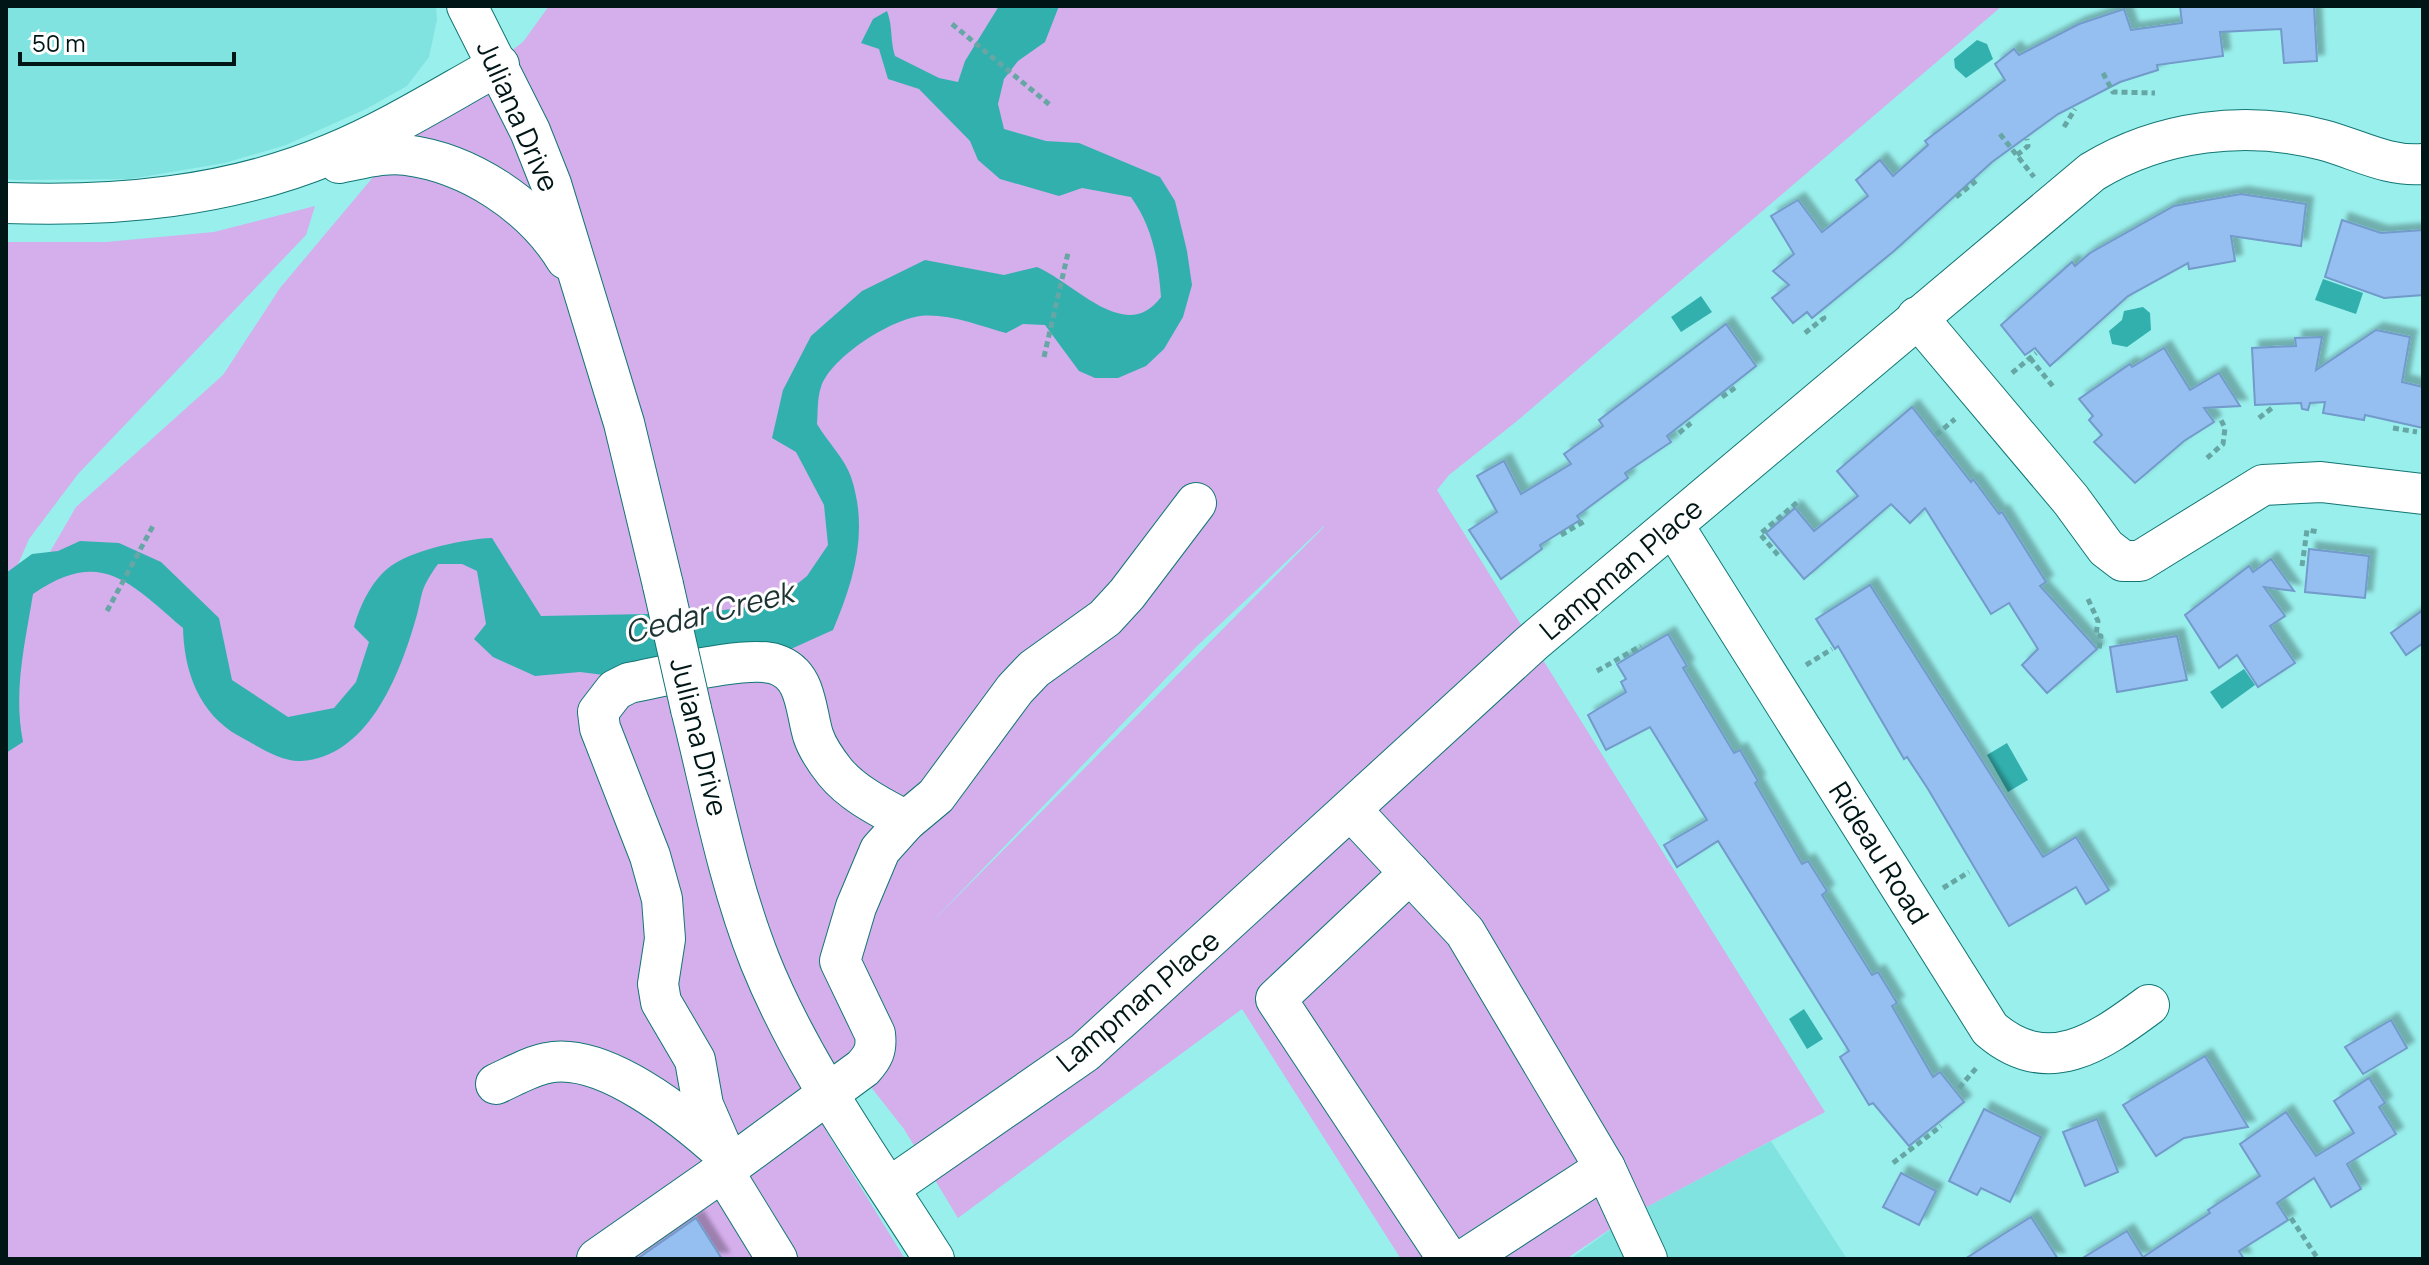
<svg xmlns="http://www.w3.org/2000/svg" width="2429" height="1265" font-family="Manrope,sans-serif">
<defs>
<filter id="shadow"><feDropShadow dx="7" dy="-7" stdDeviation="2" flood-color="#0004"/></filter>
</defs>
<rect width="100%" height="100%" fill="#99efec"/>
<g fill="#81e3e0">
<polygon points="6,6 436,6 437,20 429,57 407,86 366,109 286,145 225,163 130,179 16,180 6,179"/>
<polygon points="1771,1141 1847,1259 1570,1259 1628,1217"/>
</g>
<g fill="#d5aeec" fill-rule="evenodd">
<path d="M549,6h1453l-485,415 -68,54 -12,15 388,622 -197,105 -62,42h-165l-159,-250 -284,209 -54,-89 -37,-47 -41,49 79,128h-899v-631l70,-121 147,-132 57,-87 146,-174 97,-72zM1324,526v1l-396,399 267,-278z"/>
<polygon points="315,206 306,235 78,474 29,539 6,592 6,242 106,242 214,232"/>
</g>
<g fill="#32b0ae">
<path d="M999,6h60l-14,36 -27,19 -14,18 -6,25 6,25 42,12 33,2 81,34 15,24 12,50 5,34 -9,32 -19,32 -18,17 -28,12h-23l-16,-7 -34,-46 -22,-1 -17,9c-26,-7 -58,-20 -86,-17 -30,4 -89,41 -99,71 -4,11 -3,26 -4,37 10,17 28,35 34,53 18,54 3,103 -18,153l-73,33 -116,17 -64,-8 -45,4 -42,-19 -19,-18 12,-15 -9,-53 -15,-7h-24c-21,29 -14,30 -24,61 -16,53 -47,132 -113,136 -21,1 -45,-16 -62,-25 -40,-22 -55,-65 -56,-108 -54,-46 -82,-81 -150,-34 -8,50 -20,97 -10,148l-17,11v-180l26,-19 26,-3 22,-10 39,2 42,19 58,56 13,62 56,37 46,-9 22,-26 13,-40 -15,-15c6,-22 19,-50 40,-63 24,-15 70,-25 98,-26l49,78 159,-3 65,-8 21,-12 21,-17 21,-31 -4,-40 -28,-53 -24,-14 11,-48 28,-54 51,-45 63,-31 79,15 33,-8c38,16 89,78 124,30 -3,-38 -8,-69 -30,-100l-49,-9 -23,8 -59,-17 -22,-19 -8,-19 -51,-52 -31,-10 -9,-30 -18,-6 12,-24 14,-8c6,16 3,29 8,45l44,22 19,4 7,-21z"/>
<polygon points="1977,40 1987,44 1993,59 1966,78 1955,68 1954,59"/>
<polygon points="2323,279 2363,293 2356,314 2315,300"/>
<polygon points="1701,296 1712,312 1681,332 1671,317"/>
<polygon points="2143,307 2150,313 2151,330 2127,347 2112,344 2109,331 2122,320 2124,311"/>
<polygon points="2244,669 2255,685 2222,709 2210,692"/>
<polygon points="2007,743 2028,780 2008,792 1987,755"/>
<polygon points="1804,1009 1823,1039 1807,1049 1789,1019"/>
</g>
<g fill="#95bff0" stroke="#729aca" stroke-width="2" filter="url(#shadow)">
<polygon points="2180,6 2314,6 2317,61 2284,63 2281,29 2220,32 2223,56 2157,65 2158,70 2120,82 2058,114 1992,162 1894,251 1812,318 1807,312 1793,323 1772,298 1789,285 1773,271 1794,254 1771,216 1798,200 1822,232 1868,196 1856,180 1880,160 1893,176 1928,145 1925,141 2005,80 1995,64 2014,49 2019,55 2079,24 2124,9 2131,30 2182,23"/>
<polygon points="2241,194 2306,204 2301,246 2231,236 2235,261 2189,269 2188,263 2128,296 2050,366 2035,348 2025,355 2001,325 2072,262 2075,266 2090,253 2174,206"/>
<polygon points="2342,220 2381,233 2423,230 2423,295 2384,298 2325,277"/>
<polygon points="1726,324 1756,366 1667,436 1671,442 1625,473 1628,478 1577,516 1580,520 1540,545 1542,549 1501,579 1469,530 1497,512 1477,476 1504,461 1521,494 1571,464 1564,454 1603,426 1599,420"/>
<polygon points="2376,330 2410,337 2402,382 2423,387 2423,428 2365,415 2364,420 2323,413 2325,402 2310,403 2308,410 2302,409 2301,403 2255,405 2252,348 2296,346 2295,338 2322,337 2316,370"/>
<polygon points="2164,348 2190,390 2219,373 2240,406 2204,408 2214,422 2184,441 2135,483 2094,442 2102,435 2089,420 2093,416 2079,399 2130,364 2132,367"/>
<polygon points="1912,407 1971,482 1973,479 1999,514 2002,512 2046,582 2040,586 2097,649 2047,693 2022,665 2038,649 2009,603 1991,614 1925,508 1910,523 1891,504 1804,579 1766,533 1795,508 1814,531 1858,496 1837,471"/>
<polygon points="2309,549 2369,556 2365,598 2305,592"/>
<polygon points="2271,559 2294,591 2264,587 2285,616 2270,626 2295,663 2258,687 2237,655 2219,668 2185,615 2249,566 2253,572"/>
<polygon points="1870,585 2043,857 2076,837 2109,890 2086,904 2076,887 2009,926 1928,789 1907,757 1904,759 1838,646 1835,649 1816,619"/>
<polygon points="2423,610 2423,643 2406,655 2391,633"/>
<polygon points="1668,634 1687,666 1683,668 1734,753 1740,750 1758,781 1755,783 1802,864 1808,861 1827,891 1822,895 1872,975 1878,972 1897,1003 1892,1006 1933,1077 1940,1072 1964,1102 1909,1146 1873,1103 1869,1105 1840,1057 1849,1051 1718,841 1677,867 1664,845 1707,820 1650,727 1606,750 1588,715 1626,692 1621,682 1626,679 1617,664"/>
<polygon points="2177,636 2187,680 2117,692 2110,647"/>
<polygon points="2391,1020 2407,1048 2363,1074 2345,1047"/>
<polygon points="2205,1056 2248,1127 2184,1138 2156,1156 2123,1105"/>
<polygon points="2369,1078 2385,1103 2379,1107 2396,1134 2347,1164 2361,1189 2331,1207 2314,1178 2277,1203 2288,1220 2239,1251 2244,1259 2081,1259 2127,1231 2143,1257 2210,1213 2208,1210 2260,1176 2240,1144 2286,1112 2316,1156 2354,1133 2334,1101"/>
<polygon points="1984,1109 2041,1137 2010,1202 1981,1188 1977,1195 1949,1181"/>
<polygon points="2097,1119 2118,1172 2085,1186 2063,1132"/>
<polygon points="1901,1173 1936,1191 1919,1225 1883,1207"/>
<polygon points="2031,1217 2058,1259 1965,1259 2002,1235"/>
<polygon points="696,1218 722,1259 637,1259"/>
</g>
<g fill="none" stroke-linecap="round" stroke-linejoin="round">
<defs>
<g id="minor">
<polyline points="467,6 530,131 551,184 624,423 663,585"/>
<path d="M339,163c22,-4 45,-11 67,-8 63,8 127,50 160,104"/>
<path d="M6,203c110,4 222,-6 325,-49 58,-24 112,-58 168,-89"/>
<polyline points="1917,317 2071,500 2106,548 2123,561 2140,561 2263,485 2321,482 2423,494"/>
<path d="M1673,525l317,504c58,50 109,13 159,-24"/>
<path d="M691,709c21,84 37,171 69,252 43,107 113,201 174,298"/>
<polyline points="1352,811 1465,932 1605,1168 1647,1259"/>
<polyline points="1410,873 1276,999 1448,1259"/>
<path d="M496,1084c16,-7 34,-18 51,-21 57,-12 138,55 178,91l-2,17 140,-103c10,-11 14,-18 12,-34l-35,-73 16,-54 24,-57 26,-29 30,-25 79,-107 19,-20 71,-51 22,-24 69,-91"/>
<path d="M723,1151l-20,-46 -8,-45 -34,-58 -3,-18 7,-45 -3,-40 -12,-43 -50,-128 -2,-16 17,-22 14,-7c33,-6 117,-28 146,-19 32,10 30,44 38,71 4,12 14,27 22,37 18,22 47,36 71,49"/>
<path d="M889,1188l196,-136 447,-409 560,-471c69,-42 154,-52 231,-32 34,9 64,27 100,24"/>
<polyline points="597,1259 723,1171 777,1259"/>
<polyline points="1465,1259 1605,1168"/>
</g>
</defs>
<use href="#minor" stroke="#117674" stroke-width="42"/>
<g stroke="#66a7a5" stroke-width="5" stroke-dasharray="6 4" stroke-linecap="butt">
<polyline points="952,24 1050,105"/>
<polyline points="2103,73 2113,92 2155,93"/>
<polyline points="2064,127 2075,109"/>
<polyline points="2000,134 2034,177"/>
<polyline points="2017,155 2028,146 2027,139"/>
<polyline points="1956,197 1976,181"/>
<polyline points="1805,333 1824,318 1821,314"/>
<polyline points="1044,357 1068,253"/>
<polyline points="2030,358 2055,389"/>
<polyline points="2012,373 2036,353"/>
<polyline points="1722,397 1736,387"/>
<polyline points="2259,418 2272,408"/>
<polyline points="2393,428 2417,432"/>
<polyline points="1679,433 1691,423"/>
<polyline points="1936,435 1955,419"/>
<polyline points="2207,458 2223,444 2225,428 2220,418"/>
<polyline points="1561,535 1585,521"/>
<polyline points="1778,555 1760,534 1800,500"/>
<polyline points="2302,566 2307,530 2319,532"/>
<polyline points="2088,599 2098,621 2096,635 2101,636 2099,649"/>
<polyline points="107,611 154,524"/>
<polyline points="1806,665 1832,649"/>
<polyline points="1597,671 1641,646"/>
<polyline points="1943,888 1969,872"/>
<polyline points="1959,1088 1978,1066"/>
<polyline points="1893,1163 1941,1126"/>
<polyline points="2291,1218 2318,1259"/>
</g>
<use href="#minor" stroke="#fff" stroke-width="40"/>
<defs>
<polyline id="minor-bridge" points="663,585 691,709"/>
</defs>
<use href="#minor-bridge" stroke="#117674" stroke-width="42" stroke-linecap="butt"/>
<use href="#minor-bridge" stroke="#fff" stroke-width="40"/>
</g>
<g text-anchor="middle" stroke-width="6" stroke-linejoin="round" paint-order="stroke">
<g font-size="28" fill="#001616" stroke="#fefefe">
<text transform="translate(518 116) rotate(66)" y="10">Juliana Drive</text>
<text transform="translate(1621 569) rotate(-40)" y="10">Lampman Place</text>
<text transform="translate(699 737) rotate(76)" y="10">Juliana Drive</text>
<text transform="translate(1879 853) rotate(58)" y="10">Rideau Road</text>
<text transform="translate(1138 1001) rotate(-40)" y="10">Lampman Place</text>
</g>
<g font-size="30" font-style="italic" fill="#1d3232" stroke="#fefefe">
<text transform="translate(709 613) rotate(-14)" y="10">Cedar Creek</text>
</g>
</g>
<rect width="2429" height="1265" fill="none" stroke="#001616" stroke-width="16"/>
<path d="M20 52v12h214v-12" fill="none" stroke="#001616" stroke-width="4"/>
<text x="32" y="52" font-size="24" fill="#001616" stroke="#fefefe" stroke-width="6" paint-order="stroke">50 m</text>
</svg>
